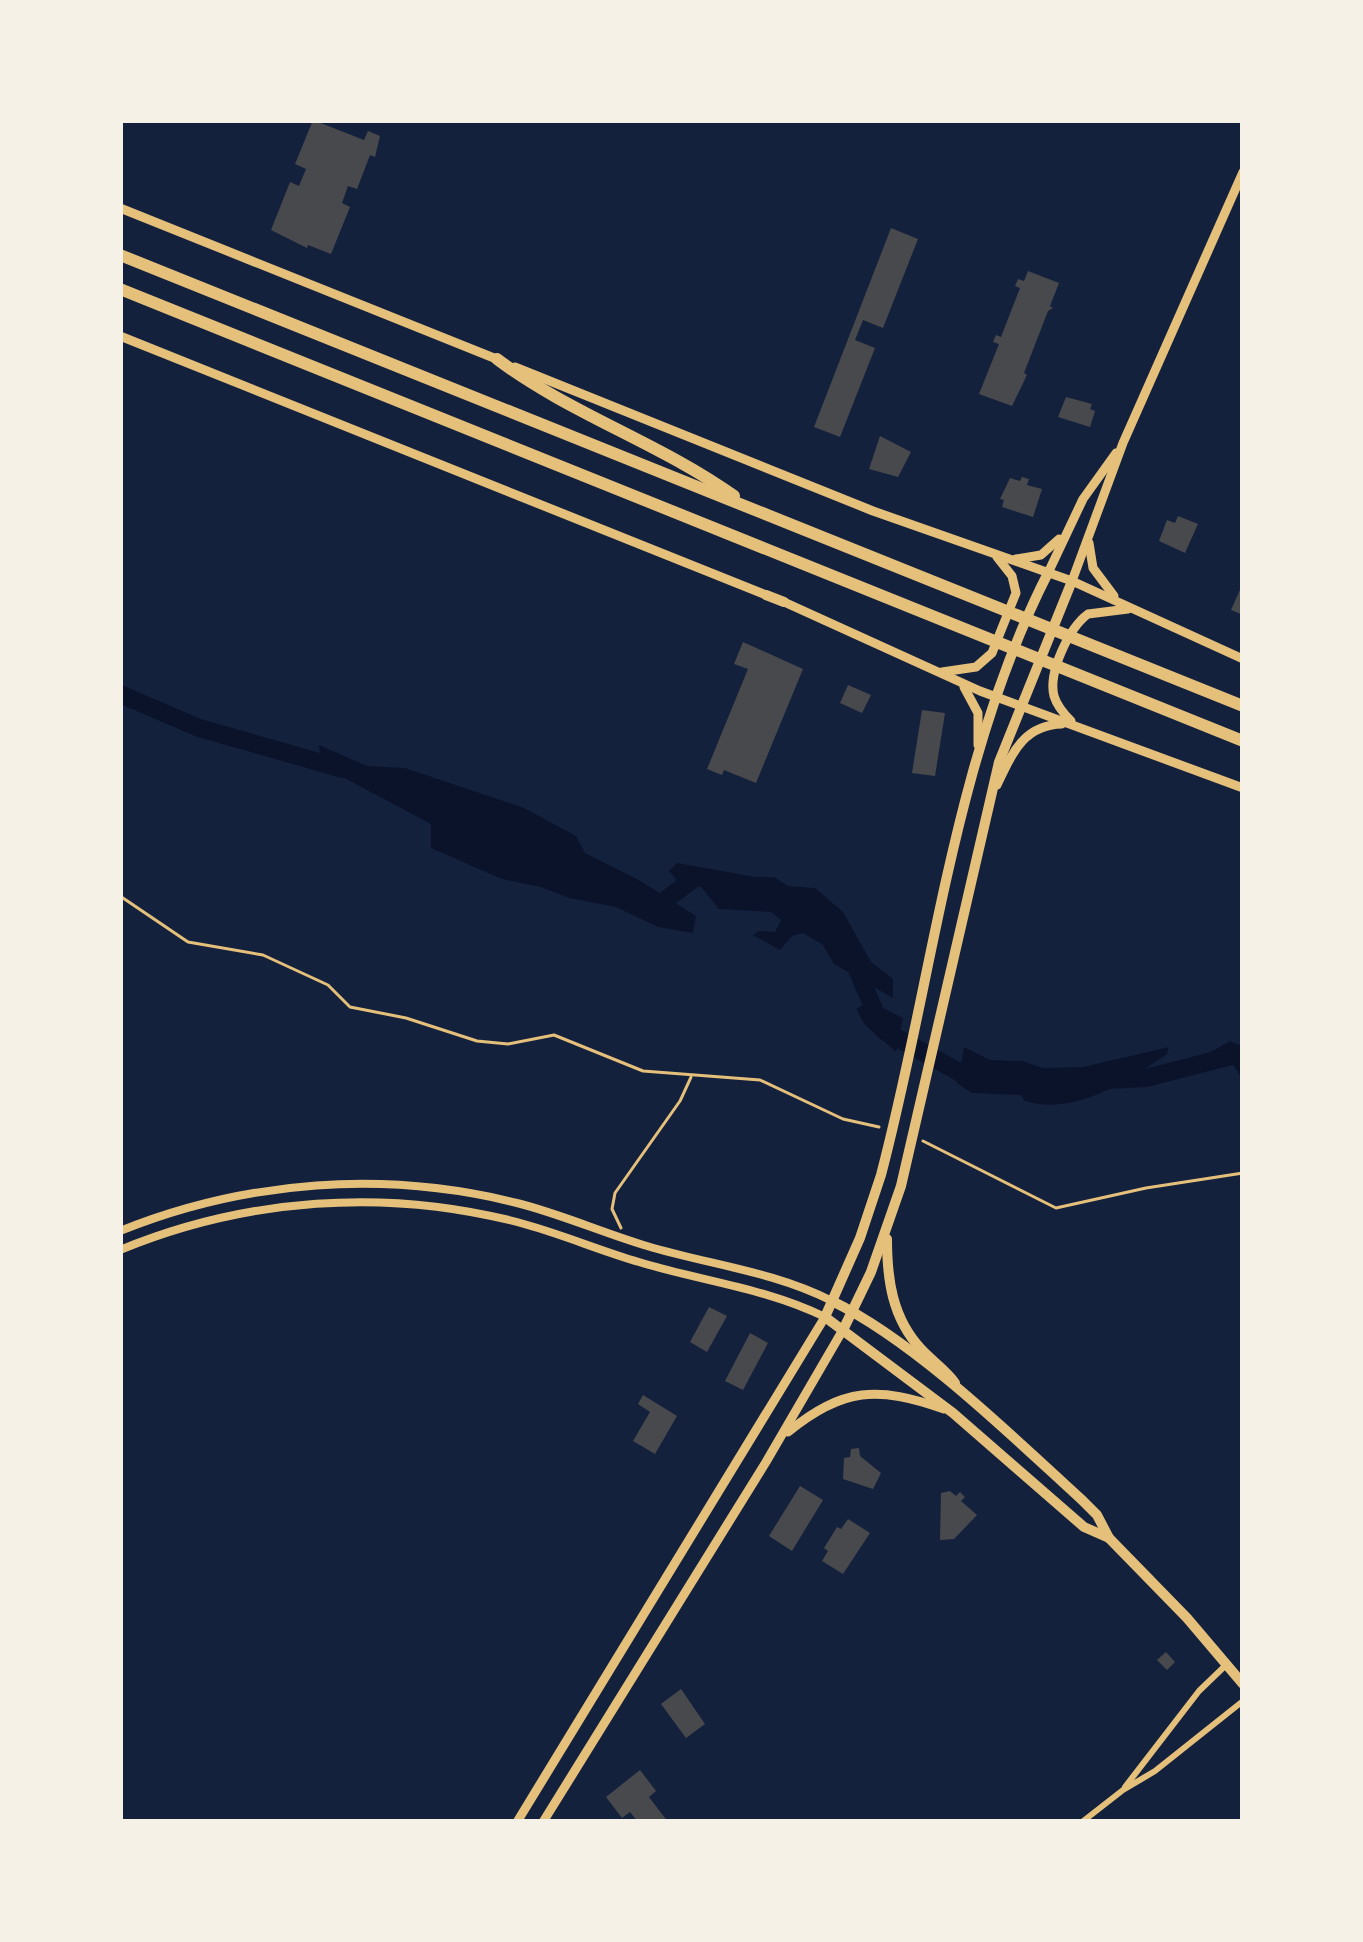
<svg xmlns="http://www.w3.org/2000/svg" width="1363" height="1942" font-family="Figtree,sans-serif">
<rect width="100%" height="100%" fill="#14213d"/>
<g fill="#0b132b">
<polygon points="319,745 367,766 405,768 524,808 576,836 585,853 637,879 696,916 693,933 658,927 616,907 569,898 541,887 502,879 431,848 431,824 322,766"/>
<polygon points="677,863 756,877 774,877 788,886 815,888 843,912 871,962 893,979 893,998 834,964 823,945 803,933 792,936 780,950 753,935 759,931 775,932 781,920 771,912 719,909 701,887 680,884 669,871"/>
<polygon points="869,1001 903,1018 896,1052 865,1025 856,1009"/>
<polygon points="1230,1041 1243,1047 1243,1080 1232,1063 1207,1054"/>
<path d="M964,1047l26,13 32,1 21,7 40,-1 86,-20 -2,7c-40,28 -93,62 -142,47l-4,-6 -49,-2 -15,-10z"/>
</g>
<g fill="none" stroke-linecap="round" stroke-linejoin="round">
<g stroke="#0b132b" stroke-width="18">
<polyline points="120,694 199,728 343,769"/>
<polyline points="649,899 659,905 697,876 706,878"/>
<polyline points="851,956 883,1030 977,1082"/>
<polyline points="1106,1080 1146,1078 1243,1053"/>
</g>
</g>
<g fill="#48494c">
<polygon points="313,120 364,140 368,131 380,136 375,157 370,155 357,189 348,186 342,203 350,207 331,254 308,245 307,248 271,230 290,182 299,186 306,169 295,164"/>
<polygon points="891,228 918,239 883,328 863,320 855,340 875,348 840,437 814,427"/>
<polygon points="1028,271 1059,283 1050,306 1053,308 1048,311 1024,373 1027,375 1012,406 979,394 999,344 993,342 996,335 1001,337 1020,288 1015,286 1018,279 1024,281"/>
<polygon points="1066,397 1092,404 1090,409 1095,411 1090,427 1058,417"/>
<polygon points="880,436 911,452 898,477 869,469"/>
<polygon points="1022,477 1029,479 1027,485 1042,489 1033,517 1002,507 1004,500 1000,499 1010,478 1020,481"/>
<polygon points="1178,516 1198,524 1185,553 1159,541 1167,520 1175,523"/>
<polygon points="1243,583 1243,615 1231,610"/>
<polygon points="743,642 803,669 756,783 724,770 722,775 707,769 748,669 734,664"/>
<polygon points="848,685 871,695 862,713 840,703"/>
<polygon points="922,710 945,713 935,776 912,773"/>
<polygon points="709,1307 727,1316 707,1352 690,1342"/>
<polygon points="750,1333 768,1343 743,1390 725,1381"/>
<polygon points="643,1395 677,1416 655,1454 633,1441 650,1412 638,1404"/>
<polygon points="859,1448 860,1456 881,1473 873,1489 843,1479 844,1458 850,1457 851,1449"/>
<polygon points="800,1486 823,1500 792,1551 769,1536"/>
<polygon points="950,1491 956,1496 960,1492 965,1497 961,1501 977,1515 954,1539 940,1540 941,1493"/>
<polygon points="848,1519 870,1533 843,1574 822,1561 828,1551 824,1548 837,1527 841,1529"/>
<polygon points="1166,1652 1175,1662 1167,1670 1157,1660"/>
<polygon points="681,1689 705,1724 686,1738 661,1704"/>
<polygon points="640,1770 656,1791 649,1797 668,1822 638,1822 630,1812 622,1818 606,1797"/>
</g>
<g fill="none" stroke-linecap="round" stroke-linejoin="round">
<g stroke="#e5c07b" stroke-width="3">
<polyline points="120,896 188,942 263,955 328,985 350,1007 406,1018 477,1041 508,1044 554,1035 643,1071 760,1080 843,1119 879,1127"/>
<polyline points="923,1141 1056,1208 1146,1188 1243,1173"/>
<polyline points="621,1228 612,1209 615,1193 680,1101 691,1077"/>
</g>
<g stroke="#e5c07b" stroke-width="6">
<polyline points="1125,1787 1199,1691 1227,1664"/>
<polyline points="1082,1822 1123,1790 1155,1771 1243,1701"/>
</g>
<g stroke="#e5c07b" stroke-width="8">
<path d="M120,1231c126,-51 265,-61 397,-28 44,11 86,30 130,43 63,19 126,25 185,55"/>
<path d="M120,1250c126,-52 265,-62 397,-28 42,11 81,28 122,40 62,19 127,26 186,55"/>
</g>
<g stroke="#e5c07b" stroke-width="9">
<polyline points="120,208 499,360"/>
<polyline points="120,336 766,595"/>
<polyline points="515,367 873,511 1072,581 1243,659"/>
<polyline points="1089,543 1093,568 1114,596"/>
<polyline points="1016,559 1041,555 1059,539"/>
<polyline points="1048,573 1083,499 1116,453"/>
<polyline points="1072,581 1123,443 1243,172"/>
<polyline points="784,602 980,691 1243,788"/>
<polyline points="942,672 976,667 992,653 1016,593 1012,576 997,557"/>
<polyline points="964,687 978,713 978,745"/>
<path d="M1071,721c-7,-7 -14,-15 -17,-25 -6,-24 15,-68 34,-82l40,-5"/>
<path d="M997,785c15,-31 26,-60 65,-61"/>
<path d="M788,1432c55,-45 90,-46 156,-23"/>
<polyline points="517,1822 825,1317"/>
<polyline points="543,1822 766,1462 844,1328"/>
</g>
<g stroke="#e5c07b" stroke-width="10">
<path d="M1048,573c-95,186 -114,401 -167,602l-21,63 -35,79 128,96 131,114 25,11"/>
<polyline points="766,595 784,602"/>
<path d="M887,1239c0,40 5,79 34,110 11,12 25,21 34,34"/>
<path d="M832,1301c84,41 180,135 250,199l15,15 12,23 78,80 56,66"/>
<polyline points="844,1328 871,1272 901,1186 999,762 1072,581"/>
</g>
<g stroke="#e5c07b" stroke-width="12">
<polyline points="120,255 1243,706"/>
<polyline points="120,289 1243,741"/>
<path d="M497,359c73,55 163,84 237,137"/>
</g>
</g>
<rect width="1363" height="1942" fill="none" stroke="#f6f1e7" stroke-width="246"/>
</svg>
